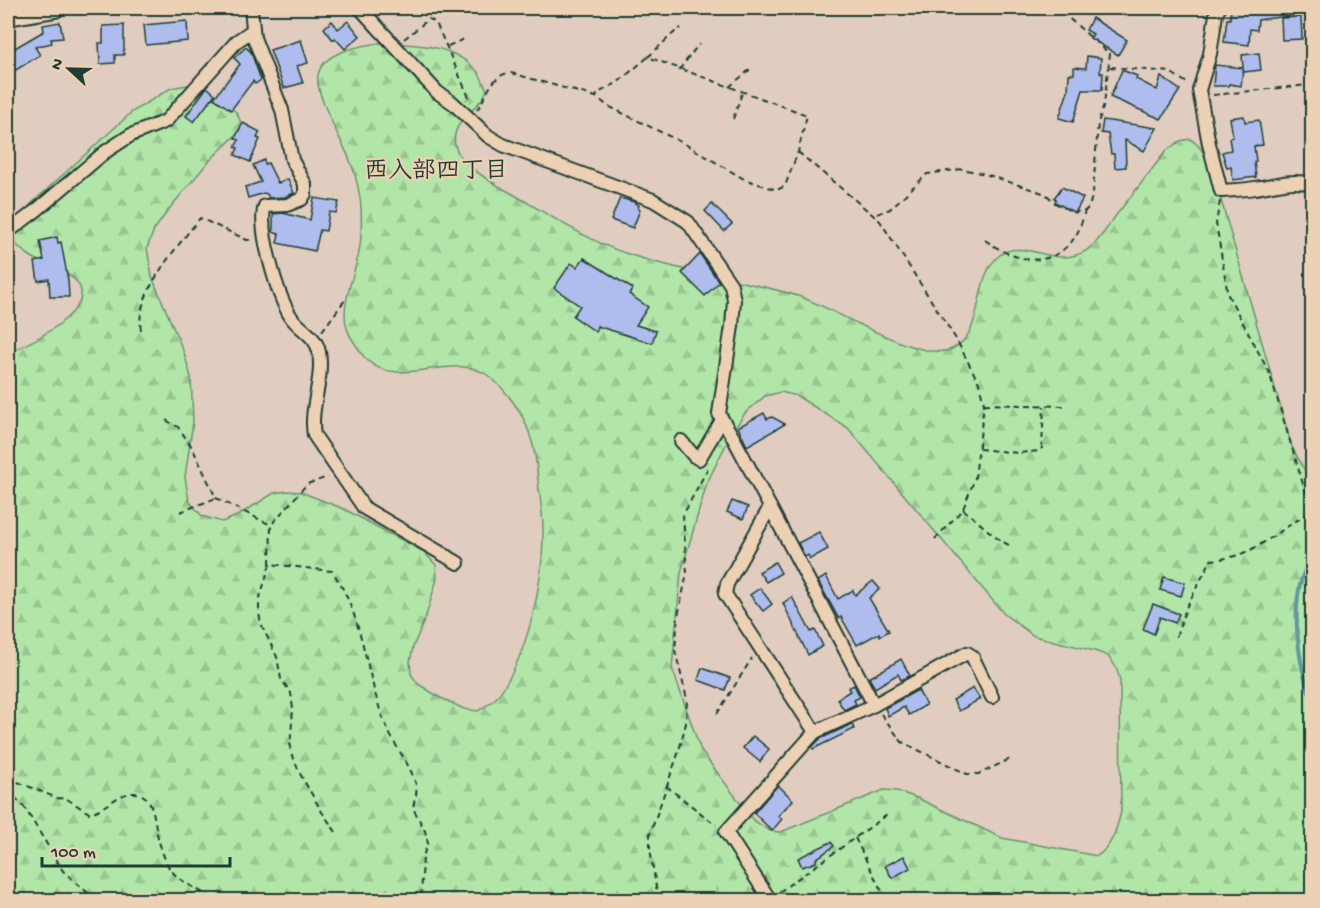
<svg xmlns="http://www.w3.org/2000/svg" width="1320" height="908" font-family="'Gochi Hand','Klee One',sans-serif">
<defs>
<pattern id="forest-firs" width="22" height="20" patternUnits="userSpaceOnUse" patternTransform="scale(1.5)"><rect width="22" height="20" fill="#b2e6a8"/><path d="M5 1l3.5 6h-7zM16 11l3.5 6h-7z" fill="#99c691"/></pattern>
</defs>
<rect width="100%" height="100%" fill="#e0cdbf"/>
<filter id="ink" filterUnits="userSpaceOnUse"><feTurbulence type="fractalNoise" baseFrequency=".0167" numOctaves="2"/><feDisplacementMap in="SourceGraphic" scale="12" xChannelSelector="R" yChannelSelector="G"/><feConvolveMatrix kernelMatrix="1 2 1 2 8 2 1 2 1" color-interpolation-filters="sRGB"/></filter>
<g filter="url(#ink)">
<path fill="url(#forest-firs)" stroke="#68926e" stroke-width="1.5" fill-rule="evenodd" d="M378,43c34,1 73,0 98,27 5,5 8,14 11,20 -7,21 -37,29 -32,55 4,19 39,39 56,48 35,20 79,49 117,61 56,19 114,25 170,42 34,11 123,68 154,53 35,-16 19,-72 48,-94 17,-14 45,3 64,2 7,0 18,-3 23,-7 12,-9 21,-23 30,-36 17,-21 33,-42 49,-63l14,-10 10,-2c18,11 22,35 29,54l73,254 12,22 8,9v422h-1304v-547c20,-9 97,-45 66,-74 -4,-4 -11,-6 -16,-9 -18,-8 -37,-16 -48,-34l4,-14 18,-19 100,-91 39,-24 16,-3 43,22 7,6 4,10 -3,10 -29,28 -40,48 -15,21 -7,18 5,29 32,76 7,24 2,44 -8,56 4,24 13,15 20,6 15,-6 37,-23 12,-2 15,1 43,17 80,43 12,13 1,14 -11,37 -13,31 -3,15 1,12 7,10 21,13 25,12 14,2c6,-4 13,-8 18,-13 32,-40 48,-117 47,-168 0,-13 -2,-27 -4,-40 -2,-20 -3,-39 -10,-58 -7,-20 -22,-41 -39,-55 -34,-28 -90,13 -122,-16 -6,-5 -11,-15 -16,-22 -17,-25 2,-60 7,-87 3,-14 3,-40 1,-54 -2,-12 -5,-25 -9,-35 -8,-22 -37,-68 -33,-88 4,-23 42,-29 60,-32zM781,392l16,4 51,32 156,186 30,22 61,15 13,5 8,11 4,13 1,132c-4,16 -9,35 -24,44l-95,-18 -85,-40 -20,-7 -13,-1 -103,42 -11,-1 -17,-11 -52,-69 -29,-83 9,-96 26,-89 24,-49 14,-21 20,-17z"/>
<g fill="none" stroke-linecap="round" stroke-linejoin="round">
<path stroke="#5f98a1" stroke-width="4" d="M1312,559c-26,32 -14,106 0,141"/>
</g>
<g fill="#aebded" stroke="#1f3d34" stroke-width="1.5">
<polygon points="1234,8 1304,8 1304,14 1258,20 1257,30 1250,29 1249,45 1224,42 1227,19 1230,19 1231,9 1234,10"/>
<polygon points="1301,17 1302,39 1282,40 1281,18"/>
<polygon points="1092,18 1127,40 1118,55 1090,38 1093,34 1086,30"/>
<polygon points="187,21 188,41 146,45 144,25"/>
<polygon points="332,21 338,29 348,21 360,36 345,49 335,38 333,40 324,28"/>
<polygon points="60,22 63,38 51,39 52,43 35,47 40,55 8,75 8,52 44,31 43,25"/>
<polygon points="124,25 124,55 115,55 115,63 100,64 99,43 103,43 103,26"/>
<polygon points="301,40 308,63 297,66 303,83 284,88 270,50"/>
<polygon points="246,47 251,52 261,80 255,84 253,81 231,110 214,98 240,64 234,58"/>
<polygon points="1259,53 1261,70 1244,72 1243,69 1241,86 1229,84 1229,86 1213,86 1215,65 1243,68 1242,55"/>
<polygon points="1087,56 1101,58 1100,73 1103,73 1102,90 1083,90 1073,122 1059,118 1068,91 1069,74 1074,74 1074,67 1086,68"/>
<polygon points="1122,70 1137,76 1136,79 1157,90 1161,77 1180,90 1161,119 1110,97"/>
<polygon points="207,87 215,94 194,122 186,116"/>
<polygon points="1244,116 1245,122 1259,120 1263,145 1254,146 1256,161 1254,162 1256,177 1233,180 1231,167 1227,168 1222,152 1231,150 1229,138 1233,137 1230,118"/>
<polygon points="1103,120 1157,128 1144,151 1125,140 1126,167 1115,168 1114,154 1111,154 1108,134 1101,133"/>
<polygon points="243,123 260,132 257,138 260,139 250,162 235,155 238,148 235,147 239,140 235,138"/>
<polygon points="264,160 265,164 268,163 278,183 288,179 294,193 285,197 269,198 267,194 264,193 248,198 245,187 261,182 253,165"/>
<polygon points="1062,187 1083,198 1075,213 1055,202 1056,199 1054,198"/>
<polygon points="314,198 339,202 336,213 329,212 326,231 320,230 315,251 277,243 279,234 273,232 273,214 283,213 310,220"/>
<polygon points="620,198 634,202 639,205 638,209 640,210 633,228 611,220"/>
<polygon points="712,204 732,224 724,231 705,211"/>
<polygon points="57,237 58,243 61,242 68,280 69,297 50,297 49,279 38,281 35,262 44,260 40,241"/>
<polygon points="700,254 719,282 705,296 682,273"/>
<polygon points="584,258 633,289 629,294 648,307 636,325 656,331 652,343 597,326 596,332 573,316 580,306 554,288 571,263 577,267"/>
<polygon points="764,413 767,419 772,417 785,424 747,446 738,427"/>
<polygon points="732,501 748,507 743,519 727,512"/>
<polygon points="819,532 828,549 810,559 808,555 805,557 798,543"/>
<polygon points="775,562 781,573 766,582 759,572"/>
<polygon points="826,576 838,599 853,590 855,595 873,581 880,589 869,598 889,631 880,636 879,633 857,645 841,617 839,619 818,581"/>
<polygon points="1164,577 1185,583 1181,596 1160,590"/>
<polygon points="760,588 772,604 763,611 750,595"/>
<polygon points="792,597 811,632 815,630 823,646 808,655 783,603"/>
<polygon points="1153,604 1179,614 1175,623 1160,617 1154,634 1143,629"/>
<polygon points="901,659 910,676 901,680 898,674 875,688 869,678"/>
<polygon points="702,668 730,678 725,690 698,680"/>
<polygon points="854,685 860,697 854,700 856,704 844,710 837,699 850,691 848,688"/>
<polygon points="973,688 980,699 959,711 953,700"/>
<polygon points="918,690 926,705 909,715 904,707 888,716 885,708"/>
<polygon points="852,724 854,729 813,749 812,747 820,739"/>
<polygon points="753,736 769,749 760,762 743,748"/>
<polygon points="778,785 793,800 778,816 782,819 772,831 754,813"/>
<polygon points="831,842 834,846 816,859 816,862 802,867 798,858"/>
<polygon points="904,856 910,868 892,878 885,866"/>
</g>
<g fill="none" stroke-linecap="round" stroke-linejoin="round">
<defs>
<g id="street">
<path d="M251,8l3,30 28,72 10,50 13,24v10l-3,5 -15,6 -22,1c-8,22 13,91 26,111 9,13 25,18 28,35 5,28 -10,56 -5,83l50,73 94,55"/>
<polyline points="360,8 437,92 453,103 488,136 503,145 653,200 688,222 731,285 734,300 732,326 719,414 734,439 770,507 727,584 725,594 815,732 726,832 770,900"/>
<path d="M1219,8l-3,6 -6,40 -11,36 10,54 12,47c11,-1 23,-1 34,-3 22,-3 34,-9 57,-4"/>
<polyline points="8,232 38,209 105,152 131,135 166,121 237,41 253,30"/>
<polyline points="681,441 694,456 699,459 722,420"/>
<polyline points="770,507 874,705 967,653 972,656 992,697"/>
<polyline points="815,732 874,705"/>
</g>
<polyline id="secondary" points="8,16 55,8"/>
</defs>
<use href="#street" stroke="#1f3d34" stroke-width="16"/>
<use href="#secondary" stroke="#1f3d34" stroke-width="22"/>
<g stroke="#1f3d34" stroke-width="2" stroke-dasharray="6 4.5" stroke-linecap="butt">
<polyline points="404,39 429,19 436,23 471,102"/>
<polyline points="448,46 464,39"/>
<polyline points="648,57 677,30 681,28"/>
<polyline points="1110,67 1170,72 1187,83"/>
<polyline points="679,70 699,44"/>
<polyline points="729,87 752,68"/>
<polyline points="1213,95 1308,85 1312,80 1311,48"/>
<path d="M477,110c10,-14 15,-37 34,-37l85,24 12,9 77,38 59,35 33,11 8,-4 13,-34 9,-37 -159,-58 -31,26 -19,10 -2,4"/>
<polyline points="733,119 742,93"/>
<polyline points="798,152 880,221 956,339 979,383 984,404 975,478 963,509 935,539"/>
<polyline points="1220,201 1216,223 1228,295 1269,372 1303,484 1312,507"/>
<polyline points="877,214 890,209 927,174 962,169 985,174 1046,194 1055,203 1073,212 1085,211 1089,207 1093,193 1098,123 1104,104 1110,54 1057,8"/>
<path d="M985,240c29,21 65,32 90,-3 5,-7 7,-17 10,-26"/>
<path d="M141,330c-7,-36 38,-85 59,-112l47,22h6"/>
<polyline points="322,331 345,300"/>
<polyline points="984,404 1065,406"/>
<polyline points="166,420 178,427 192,447 216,498 271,525"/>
<polyline points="979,449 1019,453 1039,451 1042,448 1044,406"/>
<polyline points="963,509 997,538 1012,547"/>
<polyline points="180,512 216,498"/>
<polyline points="270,564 271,525 307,484 328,477"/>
<path d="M1176,637l10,-29 25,-48c44,-2 65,-30 101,-48"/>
<polyline points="717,714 752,658"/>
<polyline points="881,714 902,742 967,774 979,774 1012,758"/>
<path d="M8,778l49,20 10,1 22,14c16,-3 28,-20 45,-20 20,0 20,27 23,40 2,10 6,22 10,31 10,19 32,24 47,36"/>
<polyline points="666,786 716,825"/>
<polyline points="8,790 25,808 63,871 96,900"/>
<path d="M336,832l-14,-20 -23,-40 -9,-24 3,-39 -2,-16 -10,-14 -4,-22 -16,-33 -2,-11v-12l11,-37 62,7c33,46 33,106 55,157 8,19 24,37 29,57 2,7 -2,16 -3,23l12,23 3,12 -5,13 -2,44"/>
<polyline points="855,838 886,900"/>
<polyline points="779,892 887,815"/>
<polyline points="658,900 650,848 650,834 679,751 686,723 687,699 675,650 678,616 687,573 683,515 709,466"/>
</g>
<use href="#street" stroke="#edd1b4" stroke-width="12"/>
<use href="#secondary" stroke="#edd1b4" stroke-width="18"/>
</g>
</g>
<g text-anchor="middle" stroke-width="4.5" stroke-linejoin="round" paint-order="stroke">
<g font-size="24" font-weight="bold" fill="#1f3d34" stroke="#edd1b4">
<text x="436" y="177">西入部四丁目</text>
</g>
</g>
<rect width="1320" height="908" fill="none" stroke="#edd1b4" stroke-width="30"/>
<rect x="15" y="15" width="1290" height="878" fill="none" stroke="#1f3d34" stroke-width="2" filter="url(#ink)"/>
<g transform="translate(69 69) rotate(292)" stroke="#edd1b4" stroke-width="4.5" paint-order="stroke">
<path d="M0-4.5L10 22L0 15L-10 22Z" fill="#1f3d34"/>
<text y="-9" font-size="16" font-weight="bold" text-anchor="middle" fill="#1f3d34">N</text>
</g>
<path d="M42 857v9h188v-9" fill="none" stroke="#1f3d34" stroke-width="3"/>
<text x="51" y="857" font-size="18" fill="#1f3d34" stroke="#edd1b4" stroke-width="4.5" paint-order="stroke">100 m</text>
</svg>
